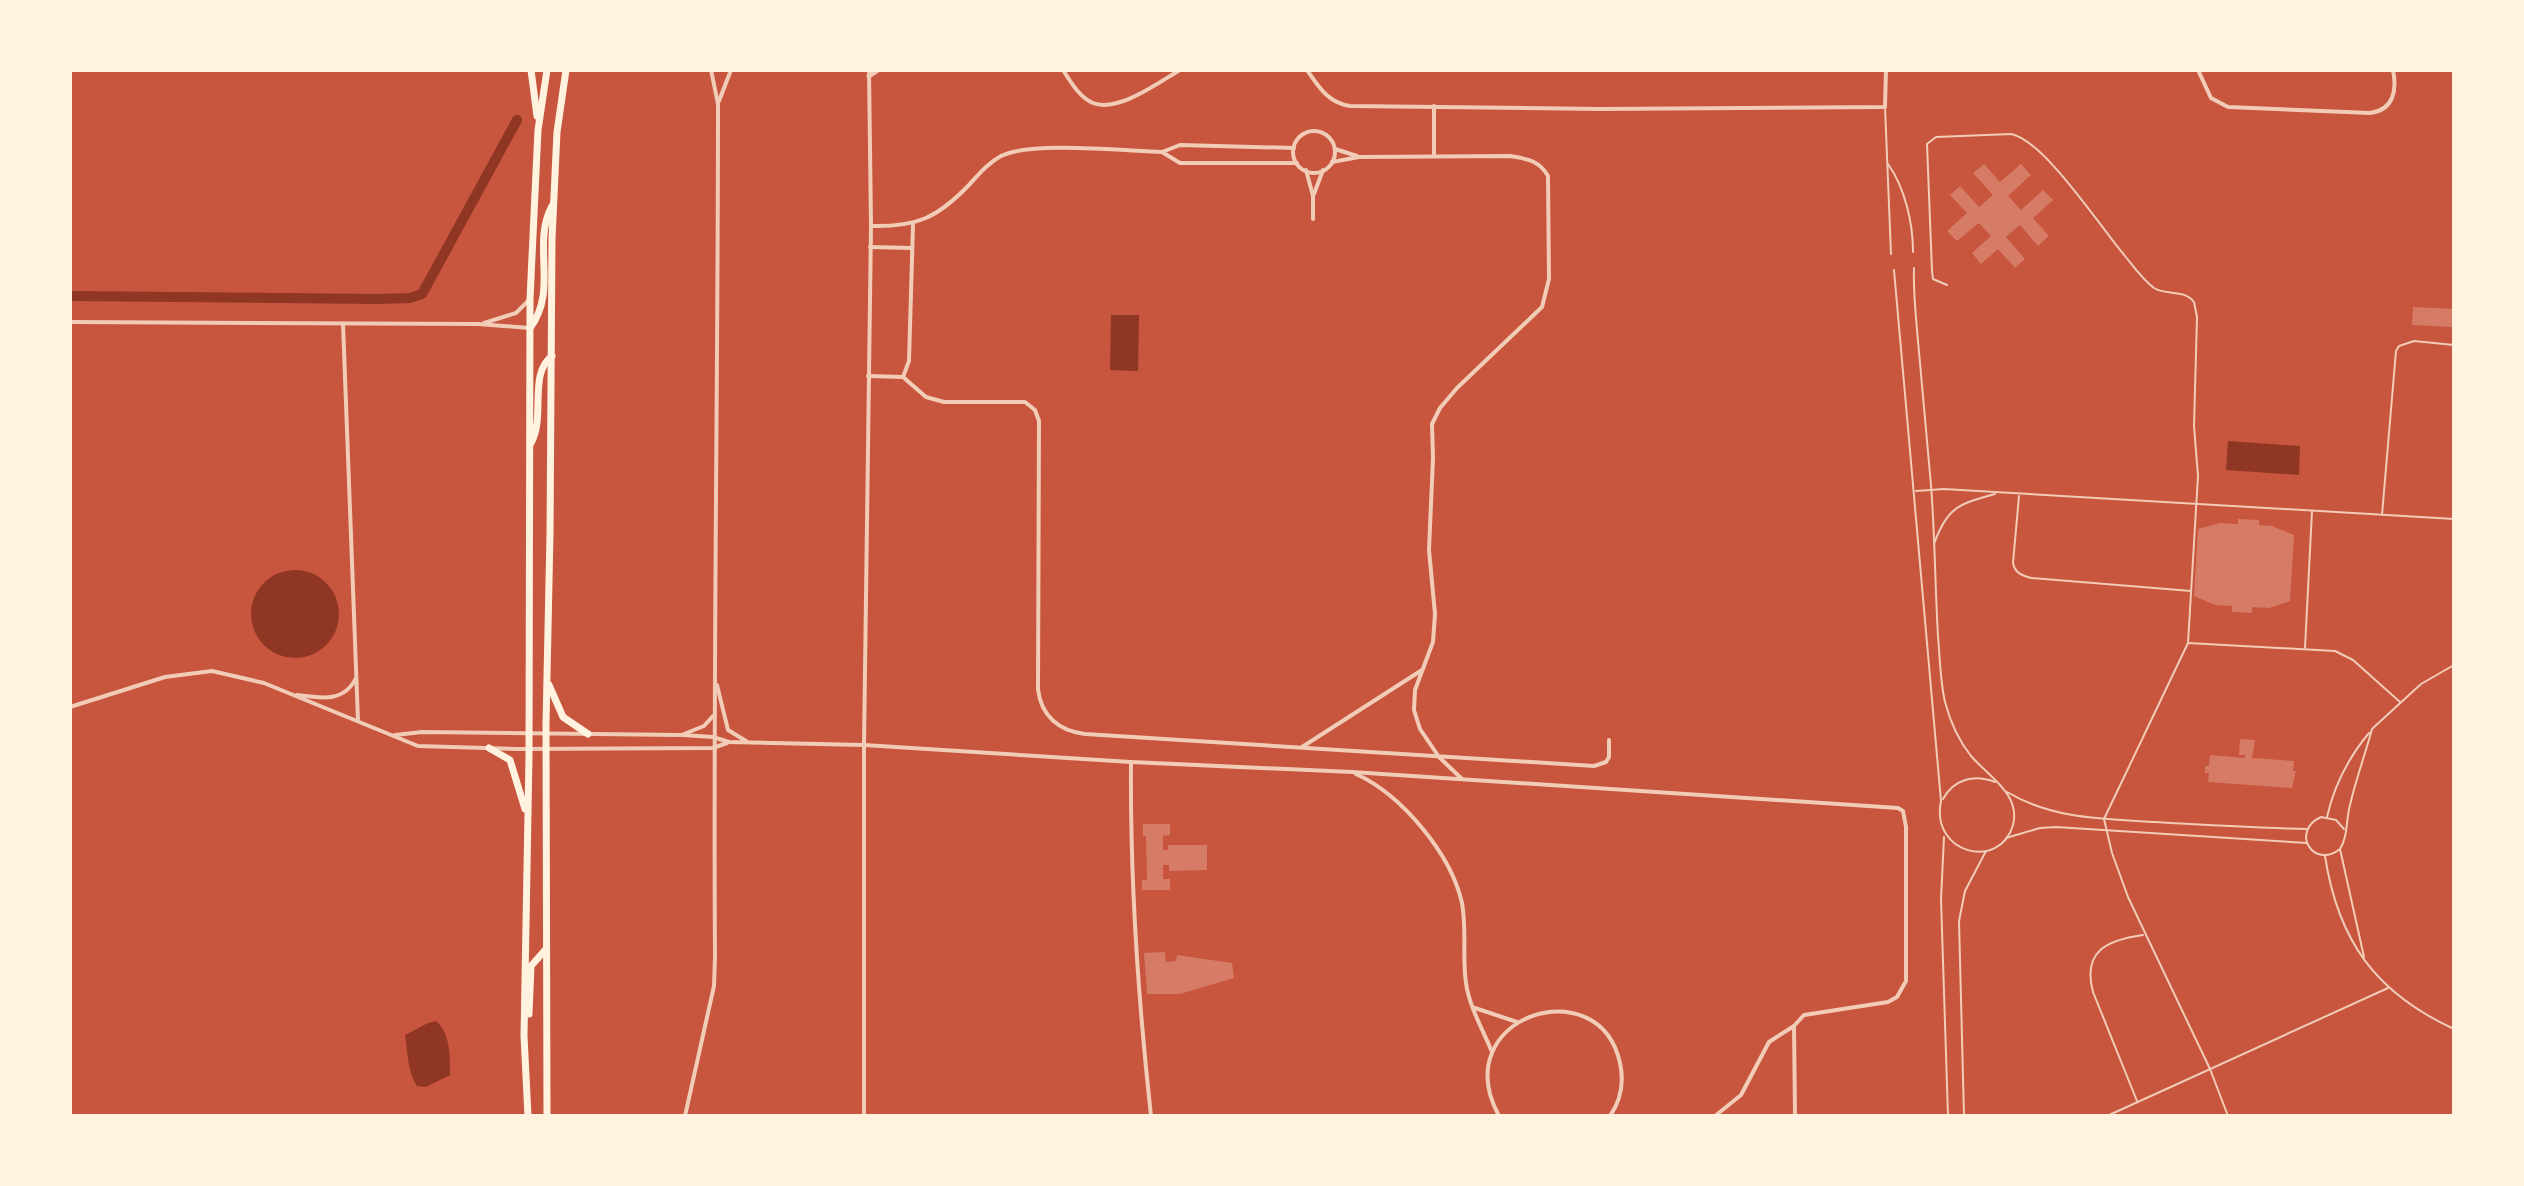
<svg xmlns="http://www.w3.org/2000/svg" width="2524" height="1186" font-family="'Archivo Narrow',sans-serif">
<rect width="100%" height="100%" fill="#c8553d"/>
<g fill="#8f3625">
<polygon points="1111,315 1139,315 1138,371 1110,370"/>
<polygon points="2228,441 2300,446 2299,475 2226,470"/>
<circle cx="295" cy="614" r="44"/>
<path d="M436,1021c15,13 14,37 14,54l-24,12 -9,-1c-10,-15 -9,-33 -12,-51l23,-12z"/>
</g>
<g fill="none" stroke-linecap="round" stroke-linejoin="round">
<polyline stroke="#8f3625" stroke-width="10" points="70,296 378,299 410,298 422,294 517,120"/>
</g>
<g fill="#d67c66">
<polygon points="1984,164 2000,182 2021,164 2031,175 2008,196 2021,210 2043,190 2053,200 2033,218 2049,236 2038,246 2020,225 2006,237 2025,259 2015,268 1998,249 1981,264 1972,253 1991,236 1979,223 1957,241 1947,231 1967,213 1950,195 1960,186 1979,207 1993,195 1973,173"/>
<polygon points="2413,307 2453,309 2452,327 2412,325"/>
<polygon points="2238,519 2259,520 2259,525 2272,526 2294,535 2290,601 2269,608 2252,607 2252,613 2232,612 2232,606 2215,605 2194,596 2198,529 2220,523 2238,524"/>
<polygon points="2240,739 2255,740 2252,758 2294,761 2293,771 2296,771 2292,788 2208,782 2209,773 2205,773 2205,766 2209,766 2210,755 2245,758 2245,755 2239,755"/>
<polygon points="1143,824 1170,824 1170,835 1163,836 1163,850 1168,850 1168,845 1207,845 1207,870 1169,871 1169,865 1163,865 1163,879 1170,879 1170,890 1142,890 1142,880 1147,880 1146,836 1143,836"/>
<polygon points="1165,952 1166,962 1176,961 1177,955 1232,963 1234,978 1180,994 1147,994 1144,953"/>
</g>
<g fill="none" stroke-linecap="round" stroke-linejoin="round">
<g stroke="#f1ccb7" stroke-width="2">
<polyline points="1885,107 1891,254"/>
<path d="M1888,164c17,24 25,59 25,88"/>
<path d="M1894,270l47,531c-11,53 59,70 72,24 8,-31 -25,-49 -42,-69 -12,-15 -21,-35 -26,-54 -5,-22 -5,-44 -7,-66 -3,-51 -3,-100 -7,-151 -4,-48 -9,-96 -13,-144 -2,-24 -5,-49 -4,-73"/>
<path d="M1947,285l-14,-6 -1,-8 -5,-127 9,-7 75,-3c33,6 90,94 114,122 8,10 18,24 29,32 13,8 30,1 40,14l3,15 -3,109 4,50 -10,167 -84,176 8,34 16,44 82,172 18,47"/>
<polyline points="1916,491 1944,489 2454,519"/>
<path d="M2019,496l-6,67c2,10 8,12 18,15l160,13"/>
<polyline points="2382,515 2396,351 2399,346 2414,341 2454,345"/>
<path d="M1934,544c13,-37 25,-40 61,-50"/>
<polyline points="2188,643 2335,651 2353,660 2400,702"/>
<polyline points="2305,648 2312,511"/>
<polyline points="2373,728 2421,684 2454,665"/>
<path d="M2007,792c45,27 96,27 148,30 51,3 102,6 153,7"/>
<path d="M1943,799c11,-20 31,-25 52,-17"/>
<path d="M2327,817c7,-31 22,-60 42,-84"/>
<polyline points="1944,837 1941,899 1948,1116"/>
<polyline points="2006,838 2040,828 2056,827 2307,843"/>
<path d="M2340,849c-27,21 -50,-18 -19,-32l15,3 8,9"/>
<path d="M2325,856c13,85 51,137 129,173"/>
<path d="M2364,957l-24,-108c8,-12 6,-30 10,-44 6,-26 15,-50 22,-76"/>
<path d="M2137,1101l-44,-109c-11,-41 14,-52 50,-57"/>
<polyline points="1964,1116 1959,921 1965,891 1986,851"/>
<polyline points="2107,1116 2388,988"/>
</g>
<g stroke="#f1ccb7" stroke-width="4">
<path d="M1063,70c8,12 16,27 30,33 25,10 66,-21 87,-33"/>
<path d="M1307,70c12,17 21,33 43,36l250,3 285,-2 1,-37"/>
<path d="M2198,70l13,28 17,9 142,6c24,-3 27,-23 23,-43"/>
<polyline points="719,101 731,70"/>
<circle cx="1314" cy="152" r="21"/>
<polyline points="1335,149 1357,156"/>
<polyline points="1162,152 1180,163 1297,163"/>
<polyline points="1434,156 1434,106"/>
<path d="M1332,162l27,-5 151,-1c17,3 29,4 38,20l1,103 -7,28 -85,81 -17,20 -8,16 1,34 -4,92 6,64 -2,28 -18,48 -1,20 6,19 19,28 23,22"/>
<polyline points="1306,170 1313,196 1313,219"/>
<polyline points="1314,194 1323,170"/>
<path d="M871,226c46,1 66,-8 98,-41 10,-11 19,-22 32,-29 30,-15 124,-5 161,-4l18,-7 114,3"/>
<polyline points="870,247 912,248"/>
<polyline points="70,322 478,324 530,328"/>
<polyline points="484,323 516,313 529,300"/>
<polyline points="343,324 358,721"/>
<path d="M868,376l35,1 23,20 18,5h81l10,8 4,11 -1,268c3,27 21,42 47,45l509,32 12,-4 3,-5v-17"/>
<polyline points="903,377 909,361 913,225"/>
<polyline points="717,685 728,730 746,741"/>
<path d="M297,695c23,3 47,8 59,-17"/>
<polyline points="70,707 165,677 212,671 264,683 418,746 517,749 713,748 727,743"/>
<polyline points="684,734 704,726 713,716"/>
<polyline points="395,735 422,732 682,735 713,737 729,742 864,745 1131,762 1352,772 1898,808 1903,811 1906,827 1906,981 1897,997 1888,1002 1804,1015 1794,1026 1769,1042 1741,1095 1715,1116"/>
<polyline points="1302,747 1422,670"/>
<path d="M1131,762c-1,119 7,236 20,354"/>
<path d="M1356,774c46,21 95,80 106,129 5,27 0,54 4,80 3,23 17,47 26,69"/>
<polyline points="1475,1008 1517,1022"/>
<polyline points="1794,1026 1795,1116"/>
<path d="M685,1116l29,-130 1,-29c-2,-284 3,-569 3,-853l-7,-34"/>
<polyline points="864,1116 864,745 871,226 869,70"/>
<path d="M1499,1116c-54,-99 100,-149 121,-53 4,18 1,37 -10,53"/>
</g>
<polyline stroke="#f1ccb7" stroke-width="5" points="869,76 878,70"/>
<g stroke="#fff3e0" stroke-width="7">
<polyline points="531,70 537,116"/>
<path d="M530,328c29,-39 1,-83 22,-122"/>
<path d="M531,443c15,-27 -3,-69 21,-87"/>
<polyline points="549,685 563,717 588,734"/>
<polyline points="489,748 510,760 525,809"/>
<polyline points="529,1014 531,966 546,949"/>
<polyline points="528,1116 524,1036 529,757 530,299 538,130 547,70"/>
<polyline points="547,1116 546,724 550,534 552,239 557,132 566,70"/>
</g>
</g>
<rect width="2524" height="1186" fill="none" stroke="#fff3e0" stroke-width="144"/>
</svg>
